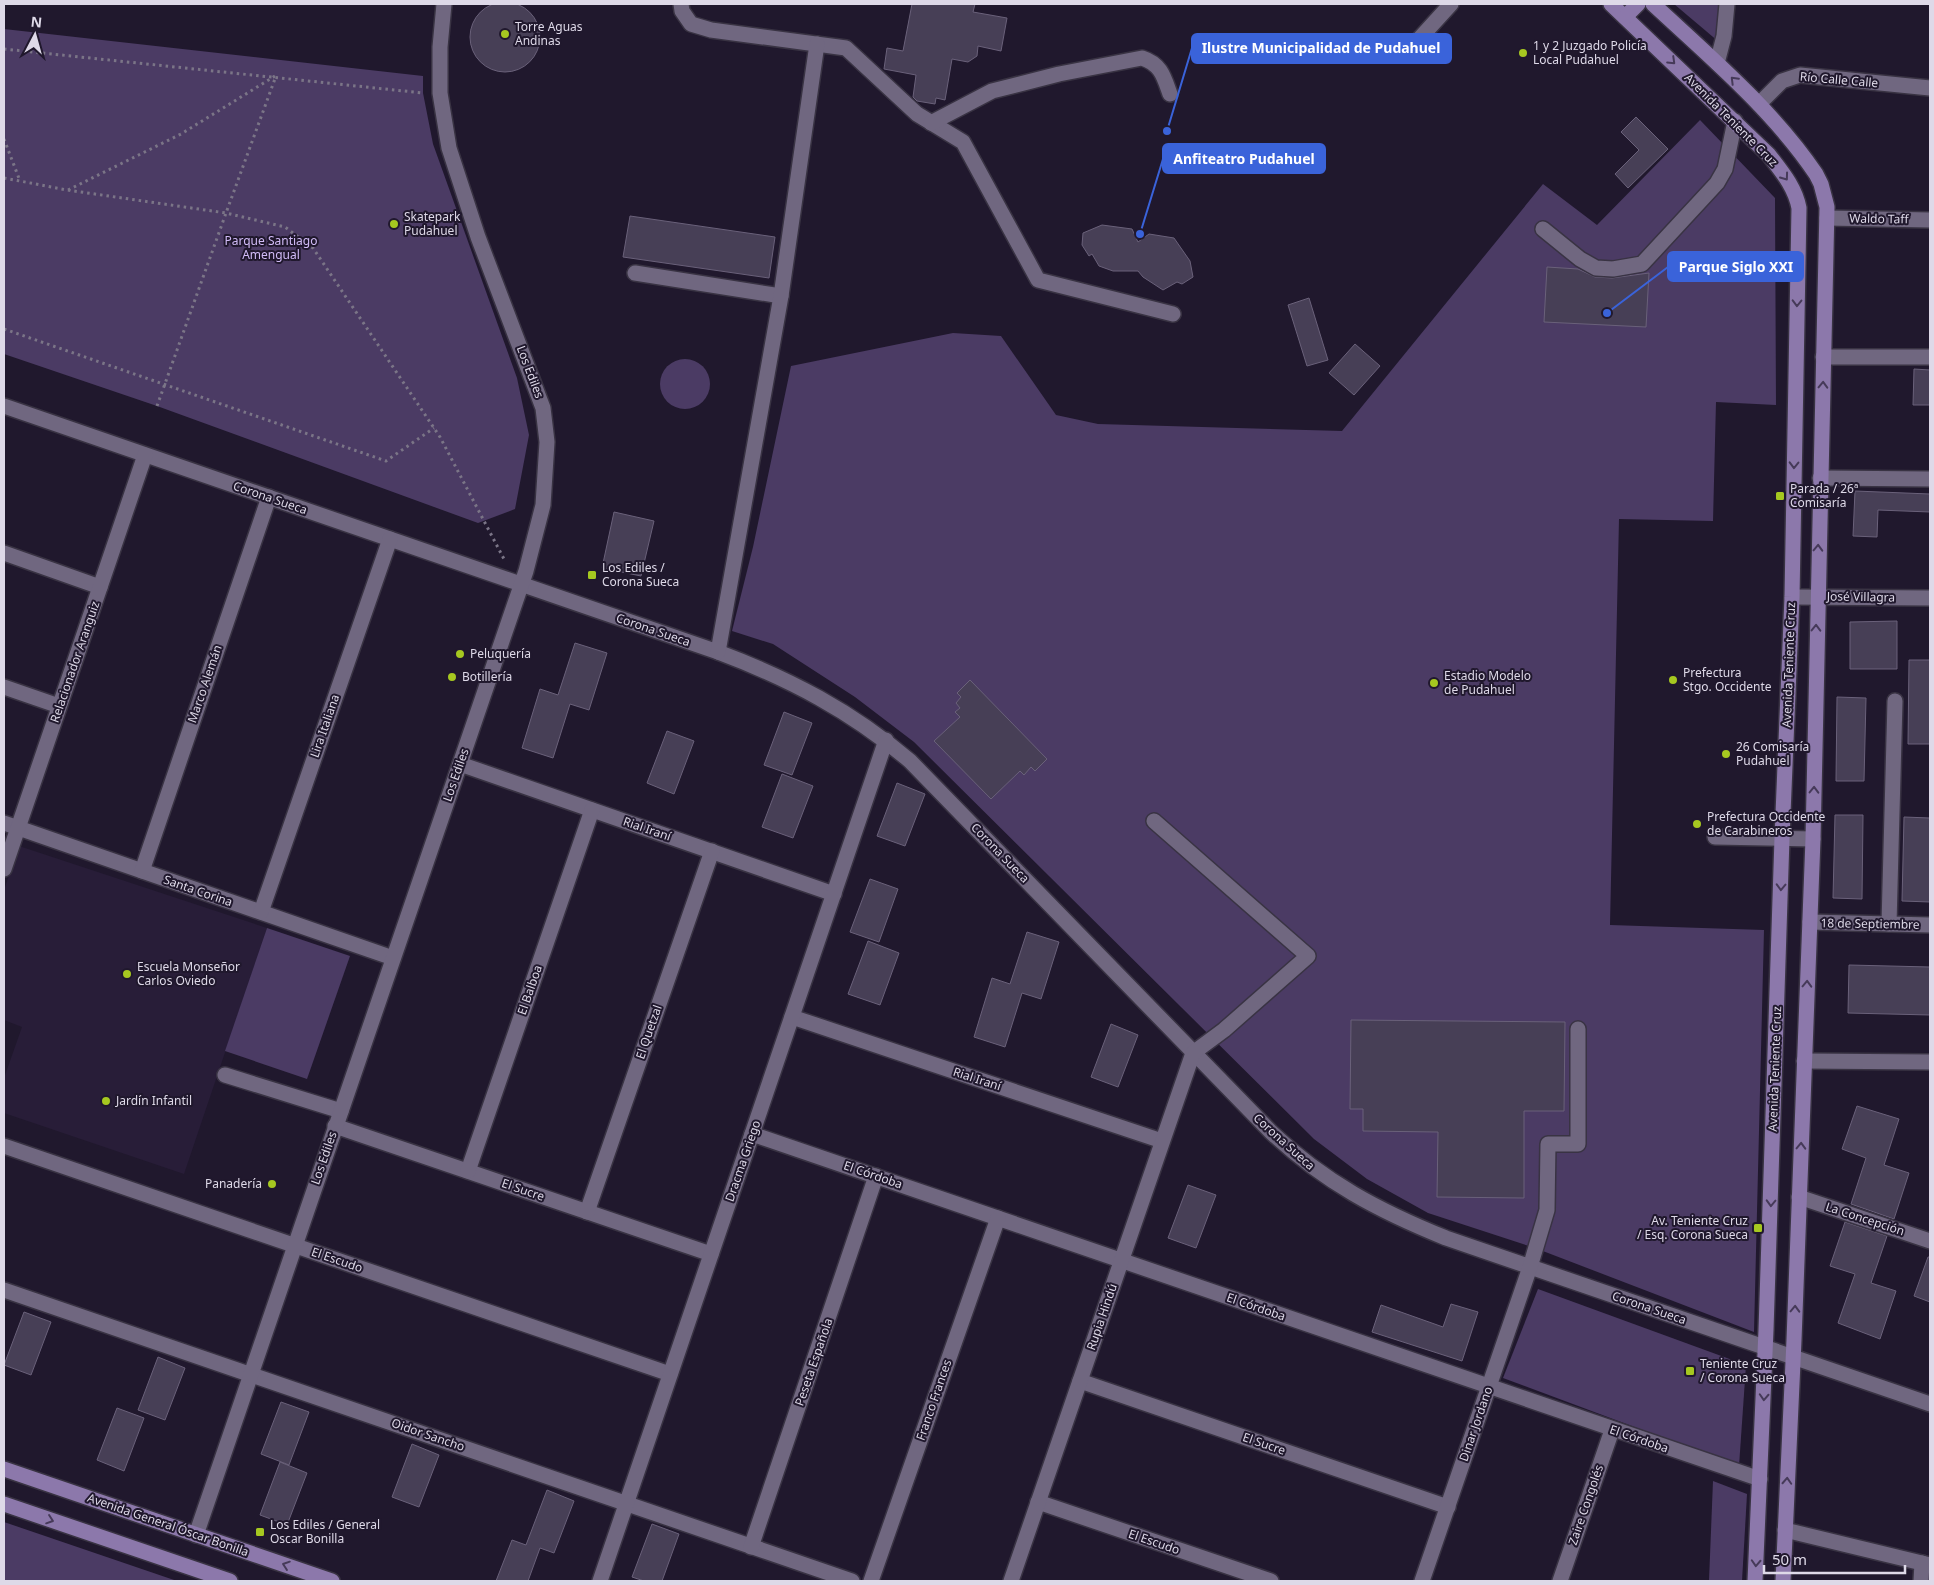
<svg xmlns="http://www.w3.org/2000/svg" width="1934" height="1585" font-family="'Noto Sans',sans-serif">
<rect width="100%" height="100%" fill="#20182d"/>
<polygon fill="#281d38" points="19,846 267,928 184,1174 4,1113 4,1078 22,1027 4,1020 4,890"/>
<g fill="#4b3b64">
<polygon points="1674,4 1722,4 1719,42"/>
<polygon points="4,29 423,76 423,93 433,144 517,378 529,435 515,509 478,523 157,406 4,354"/>
<polygon points="1700,120 1775,198 1776,405 1716,402 1713,521 1619,519 1610,925 1764,930 1754,1332 1535,1248 1428,1213 1367,1179 1314,1139 914,742 855,697 773,644 732,631 753,547 791,366 953,333 1001,336 1056,415 1098,424 1342,431 1543,184 1597,225"/>
<circle cx="685" cy="384" r="25"/>
<polygon points="267,928 350,956 307,1079 225,1051"/>
<polygon points="1538,1289 1746,1365 1739,1466 1503,1378"/>
<polygon points="1713,1481 1747,1494 1742,1581 1709,1581"/>
<polygon points="4,1522 177,1581 4,1581"/>
</g>
<g fill="#473f56" stroke="#6a617a">
<circle cx="505" cy="37" r="35"/>
<polygon points="912,4 975,4 973,12 1007,18 1001,51 978,46 977,56 968,62 952,59 945,100 936,98 935,104 917,101 913,97 916,75 884,69 887,48 903,51"/>
<polygon points="1636,117 1668,149 1628,188 1615,174 1639,150 1621,132"/>
<polygon points="630,216 775,237 769,278 623,257"/>
<polygon points="1102,225 1132,229 1138,242 1149,234 1174,238 1190,261 1193,277 1182,284 1177,282 1163,290 1143,277 1138,271 1113,271 1099,266 1092,254 1089,256 1082,245 1083,233"/>
<polygon points="1547,267 1578,269 1595,277 1612,278 1649,273 1646,327 1544,322"/>
<polygon points="1309,298 1328,360 1307,366 1288,305"/>
<polygon points="1355,344 1380,366 1354,395 1329,373"/>
<polygon points="1914,369 1930,370 1930,405 1913,405"/>
<polygon points="1855,491 1930,494 1930,512 1878,510 1877,537 1853,536"/>
<polygon points="614,512 654,521 641,576 602,568"/>
<polygon points="1897,621 1897,669 1850,669 1850,622"/>
<polygon points="575,643 607,653 589,710 570,704 553,758 522,748 540,689 558,695"/>
<polygon points="1909,660 1930,660 1930,744 1908,744"/>
<polygon points="970,680 1047,759 1035,771 1031,767 1024,775 1020,771 991,799 934,741 960,717 955,712 960,708 956,703 961,697 957,693"/>
<polygon points="1837,697 1866,698 1864,781 1836,781"/>
<polygon points="784,712 812,723 792,775 764,765"/>
<polygon points="667,731 694,741 674,794 647,783"/>
<polygon points="782,774 813,786 793,838 762,827"/>
<polygon points="897,783 925,794 905,846 877,836"/>
<polygon points="1835,815 1863,815 1862,899 1833,898"/>
<polygon points="1904,817 1930,818 1930,902 1902,901"/>
<polygon points="870,879 898,889 879,942 850,932"/>
<polygon points="1027,932 1059,942 1041,999 1022,993 1005,1047 974,1037 992,978 1010,984"/>
<polygon points="868,941 899,953 880,1005 848,994"/>
<polygon points="1849,965 1930,967 1930,1015 1848,1013"/>
<polygon points="1351,1020 1565,1022 1564,1111 1524,1111 1524,1198 1437,1197 1438,1132 1363,1131 1363,1109 1350,1109"/>
<polygon points="1111,1024 1138,1035 1118,1087 1091,1077"/>
<polygon points="1857,1106 1899,1119 1884,1165 1909,1173 1894,1219 1851,1204 1866,1158 1842,1149"/>
<polygon points="1188,1185 1216,1195 1196,1248 1168,1238"/>
<polygon points="1845,1222 1887,1236 1871,1283 1896,1291 1880,1339 1838,1323 1855,1274 1830,1266"/>
<polygon points="1928,1257 1930,1257 1930,1302 1914,1296"/>
<polygon points="1451,1304 1478,1312 1462,1361 1372,1332 1381,1305 1443,1327"/>
<polygon points="24,1312 51,1322 31,1375 4,1365"/>
<polygon points="158,1357 185,1368 165,1420 138,1410"/>
<polygon points="281,1402 309,1412 289,1465 261,1454"/>
<polygon points="117,1408 144,1418 124,1471 97,1460"/>
<polygon points="412,1444 439,1455 419,1507 392,1497"/>
<polygon points="280,1462 307,1473 287,1525 260,1515"/>
<polygon points="547,1490 574,1501 554,1553 540,1548 528,1581 496,1581 512,1540 526,1545"/>
<polygon points="652,1524 679,1534 662,1581 644,1581 632,1577"/>
</g>
<g fill="none" stroke-linecap="round" stroke-linejoin="round">
<defs>
<g id="minor">
<polyline points="681,4 682,11 691,24 711,30 846,48 917,114 963,142 1038,280 1173,314"/>
<polyline points="1411,48 1451,4"/>
<polyline points="1717,63 1724,36 1727,4"/>
<polyline points="1759,104 1782,81 1800,75 1930,88"/>
<path d="M931,123l61,-32 67,-17 83,-16c19,6 22,19 28,36"/>
<polyline points="1827,218 1930,220"/>
<polyline points="1543,229 1580,259 1596,268 1613,269 1642,264 1717,183 1725,169 1735,121"/>
<polyline points="635,273 781,296"/>
<polyline points="1823,357 1930,357"/>
<path d="M4,406l714,246c72,27 133,59 192,109l361,371c53,50 108,79 175,106l484,166"/>
<polyline points="1820,478 1930,479"/>
<polyline points="4,553 100,587"/>
<polyline points="1792,597 1930,598"/>
<polyline points="718,652 781,296 817,44"/>
<polyline points="4,687 59,706"/>
<polyline points="460,764 834,894"/>
<polyline points="4,823 393,958"/>
<polyline points="1715,837 1813,839"/>
<polyline points="4,869 145,455"/>
<polyline points="142,871 269,497"/>
<polyline points="261,912 390,539"/>
<polyline points="1810,922 1930,925"/>
<polyline points="1889,924 1895,701"/>
<polyline points="792,1017 1162,1141"/>
<polyline points="1804,1061 1930,1062"/>
<polyline points="225,1075 341,1111"/>
<polyline points="335,1126 711,1254"/>
<polyline points="752,1134 1760,1479"/>
<polyline points="4,1146 670,1374"/>
<polyline points="468,1171 592,810"/>
<polyline points="1799,1197 1930,1241"/>
<polyline points="587,1212 712,851"/>
<polyline points="4,1290 852,1581"/>
<polyline points="1080,1381 1448,1507"/>
<polyline points="1038,1502 1271,1581"/>
<polyline points="1785,1530 1930,1565"/>
<polyline points="196,1535 526,571 543,505 547,442 543,408 478,237 449,148 440,93 440,47 444,4"/>
<polyline points="751,1547 876,1176"/>
<polyline points="600,1581 886,740"/>
<polyline points="871,1581 998,1218"/>
<polyline points="1011,1581 1193,1053 1224,1030 1308,956 1154,821"/>
<polyline points="1422,1581 1530,1267 1547,1210 1548,1144 1578,1144 1578,1029"/>
<polyline points="1560,1581 1612,1430"/>
<polyline points="1921,1581 1922,1563"/>
</g>
<g id="major">
<path d="M1611,4l158,151c13,17 26,32 30,53l-7,389 -10,241 -16,492 -11,251"/>
<path d="M1653,4c56,52 120,106 163,170l5,10 6,23 -14,632 -19,501 -11,241"/>
<polyline points="1625,17 1638,4"/>
<polyline points="4,1469 332,1581"/>
<polyline points="4,1504 230,1581"/>
</g>
</defs>
<use href="#minor" stroke="#393343" stroke-width="18"/>
<use href="#major" stroke="#393343" stroke-width="18"/>
<g stroke="#7b7587" stroke-width="3" stroke-dasharray="2.5 4" stroke-linecap="butt">
<polyline points="4,49 423,93"/>
<polyline points="4,139 20,181"/>
<polyline points="4,178 67,190 226,213 276,76"/>
<polyline points="68,190 181,134 275,76"/>
<polyline points="4,329 386,461 434,428"/>
<polyline points="157,406 226,213 285,227 313,248 440,437 505,561"/>
</g>
<use href="#minor" stroke="#706780" stroke-width="15"/>
<use href="#major" stroke="#8c78ab" stroke-width="15"/>
</g>
<defs><path id="oneway-chevron" d="M-2-3.5L2.5 0L-2 3.5" fill="none" stroke-width="1.6" stroke-linecap="round" stroke-linejoin="round" transform="scale(1.25)"/></defs>
<g stroke="#463a59">
<use href="#oneway-chevron" transform="translate(1672 61) rotate(44)"/>
<use href="#oneway-chevron" transform="translate(1734 80) rotate(-135)"/>
<use href="#oneway-chevron" transform="translate(1785 177) rotate(54)"/>
<use href="#oneway-chevron" transform="translate(1797 303) rotate(91)"/>
<use href="#oneway-chevron" transform="translate(1823 385) rotate(-88)"/>
<use href="#oneway-chevron" transform="translate(1794 465) rotate(91)"/>
<use href="#oneway-chevron" transform="translate(1818 548) rotate(-88)"/>
<use href="#oneway-chevron" transform="translate(1816 628) rotate(-89)"/>
<use href="#oneway-chevron" transform="translate(1814 790) rotate(-89)"/>
<use href="#oneway-chevron" transform="translate(1781 887) rotate(92)"/>
<use href="#oneway-chevron" transform="translate(1807 984) rotate(-88)"/>
<use href="#oneway-chevron" transform="translate(1801 1146) rotate(-88)"/>
<use href="#oneway-chevron" transform="translate(1771 1203) rotate(92)"/>
<use href="#oneway-chevron" transform="translate(1795 1309) rotate(-88)"/>
<use href="#oneway-chevron" transform="translate(1764 1397) rotate(93)"/>
<use href="#oneway-chevron" transform="translate(1787 1481) rotate(-87)"/>
<use href="#oneway-chevron" transform="translate(50 1520) rotate(19)"/>
<use href="#oneway-chevron" transform="translate(1756 1563) rotate(93)"/>
<use href="#oneway-chevron" transform="translate(286 1565) rotate(-161)"/>
</g>
<g fill="#a6c820" stroke="#20182d" stroke-width="2">
<circle cx="505" cy="34" r="5"/>
<circle cx="1523" cy="53" r="5"/>
<circle cx="394" cy="224" r="5"/>
<rect x="1775" y="491" width="10" height="10" rx="2.5"/>
<rect x="587" y="570" width="10" height="10" rx="2.5"/>
<circle cx="460" cy="654" r="5"/>
<circle cx="452" cy="677" r="5"/>
<circle cx="1673" cy="680" r="5"/>
<circle cx="1434" cy="683" r="5"/>
<circle cx="1726" cy="754" r="5"/>
<circle cx="1697" cy="824" r="5"/>
<circle cx="127" cy="974" r="5"/>
<circle cx="106" cy="1101" r="5"/>
<circle cx="272" cy="1184" r="5"/>
<rect x="1753" y="1223" width="10" height="10" rx="2.5"/>
<rect x="1685" y="1366" width="10" height="10" rx="2.5"/>
<rect x="255" y="1527" width="10" height="10" rx="2.5"/>
</g>
<g text-anchor="middle" stroke-width="4" stroke-linejoin="round" paint-order="stroke">
<g font-size="12" fill="#ded9e8" stroke="#20182d" text-anchor="start">
<text x="515" y="31">Torre Aguas<tspan x="515" dy="14">Andinas</tspan></text>
<text x="1533" y="50">1 y 2 Juzgado Policía<tspan x="1533" dy="14">Local Pudahuel</tspan></text>
<text x="404" y="221">Skatepark<tspan x="404" dy="14">Pudahuel</tspan></text>
<text x="1790" y="493">Parada / 26ª<tspan x="1790" dy="14">Comisaría</tspan></text>
<text x="602" y="572">Los Ediles /<tspan x="602" dy="14">Corona Sueca</tspan></text>
<text x="470" y="658">Peluquería</text>
<text x="1683" y="677">Prefectura<tspan x="1683" dy="14">Stgo. Occidente</tspan></text>
<text x="1444" y="680">Estadio Modelo<tspan x="1444" dy="14">de Pudahuel</tspan></text>
<text x="462" y="681">Botillería</text>
<text x="1736" y="751">26 Comisaría<tspan x="1736" dy="14">Pudahuel</tspan></text>
<text x="1707" y="821">Prefectura Occidente<tspan x="1707" dy="14">de Carabineros</tspan></text>
<text x="137" y="971">Escuela Monseñor<tspan x="137" dy="14">Carlos Oviedo</tspan></text>
<text x="116" y="1105">Jardín Infantil</text>
<text x="262" y="1188" text-anchor="end">Panadería</text>
<text x="1748" y="1225" text-anchor="end">Av. Teniente Cruz<tspan x="1748" dy="14">/ Esq. Corona Sueca</tspan></text>
<text x="1700" y="1368">Teniente Cruz<tspan x="1700" dy="14">/ Corona Sueca</tspan></text>
<text x="270" y="1529">Los Ediles / General<tspan x="270" dy="14">Oscar Bonilla</tspan></text>
</g>
<g font-size="12" fill="#ded9e8" stroke="#20182d">
<text transform="translate(1839 80) rotate(5)" y="4">Río Calle Calle</text>
<text transform="translate(1731 120) rotate(45)" y="4">Avenida Teniente Cruz</text>
<text transform="translate(1879 219) rotate(1)" y="4">Waldo Taff</text>
<text transform="translate(530 372) rotate(69)" y="4">Los Ediles</text>
<text transform="translate(270 498) rotate(19)" y="4">Corona Sueca</text>
<text transform="translate(1861 597) rotate(1)" y="4">José Villagra</text>
<text transform="translate(653 630) rotate(19)" y="4">Corona Sueca</text>
<text transform="translate(75 662) rotate(-71)" y="4">Relacionador Aranguiz</text>
<text transform="translate(1789 665) rotate(-88)" y="4">Avenida Teniente Cruz</text>
<text transform="translate(205 684) rotate(-71)" y="4">Marco Alemán</text>
<text transform="translate(325 726) rotate(-71)" y="4">Lira Italiana</text>
<text transform="translate(456 775) rotate(-71)" y="4">Los Ediles</text>
<text transform="translate(647 829) rotate(19)" y="4">Rial Iraní</text>
<text transform="translate(1000 853) rotate(46)" y="4">Corona Sueca</text>
<text transform="translate(198 891) rotate(19)" y="4">Santa Corina</text>
<text transform="translate(1870 924) rotate(1)" y="4">18 de Septiembre</text>
<text transform="translate(530 990) rotate(-71)" y="4">El Balboa</text>
<text transform="translate(649 1032) rotate(-71)" y="4">El Quetzal</text>
<text transform="translate(1775 1069) rotate(-88)" y="4">Avenida Teniente Cruz</text>
<text transform="translate(977 1079) rotate(18)" y="4">Rial Iraní</text>
<text transform="translate(1284 1142) rotate(42)" y="4">Corona Sueca</text>
<text transform="translate(324 1158) rotate(-71)" y="4">Los Ediles</text>
<text transform="translate(743 1161) rotate(-71)" y="4">Dracma Griego</text>
<text transform="translate(873 1175) rotate(19)" y="4">El Córdoba</text>
<text transform="translate(523 1190) rotate(19)" y="4">El Sucre</text>
<text transform="translate(1865 1219) rotate(18)" y="4">La Concepción</text>
<text transform="translate(337 1260) rotate(19)" y="4">El Escudo</text>
<text transform="translate(1256 1307) rotate(19)" y="4">El Córdoba</text>
<text transform="translate(1649 1308) rotate(19)" y="4">Corona Sueca</text>
<text transform="translate(1102 1317) rotate(-71)" y="4">Rupia Hindú</text>
<text transform="translate(814 1362) rotate(-71)" y="4">Peseta Española</text>
<text transform="translate(934 1400) rotate(-71)" y="4">Franco Frances</text>
<text transform="translate(1476 1424) rotate(-71)" y="4">Dinar Jordano</text>
<text transform="translate(428 1435) rotate(19)" y="4">Oidor Sancho</text>
<text transform="translate(1639 1439) rotate(19)" y="4">El Córdoba</text>
<text transform="translate(1264 1444) rotate(19)" y="4">El Sucre</text>
<text transform="translate(1586 1505) rotate(-71)" y="4">Zaire Congolés</text>
<text transform="translate(168 1525) rotate(19)" y="4">Avenida General Óscar Bonilla</text>
<text transform="translate(1154 1542) rotate(19)" y="4">El Escudo</text>
</g>
<g font-size="12" fill="#d1bbf7" stroke="#20182d">
<text x="271" y="245">Parque Santiago<tspan x="271" dy="14">Amengual</tspan></text>
</g>
</g>
<path fill="none" stroke="#3a63da" stroke-width="2" d="M1167 131L1192 48M1140 234L1163 159M1607 313L1668 267"/>
<g fill="#3a63da" stroke="#20182d" stroke-width="2">
<circle cx="1167" cy="131" r="5"/>
<circle cx="1140" cy="234" r="5"/>
<circle cx="1607" cy="313" r="5"/>
</g>
<g fill="#3a63da" stroke="#3a63da" stroke-width="2">
<rect x="1192" y="34" width="259" height="29" rx="5"/>
<rect x="1163" y="144" width="162" height="29" rx="5"/>
<rect x="1668" y="252" width="135" height="29" rx="5"/>
</g>
<g font-size="14" text-anchor="middle" font-weight="bold" fill="#fff">
<text x="1321" y="53">Ilustre Municipalidad de Pudahuel</text>
<text x="1244" y="164">Anfiteatro Pudahuel</text>
<text x="1736" y="272">Parque Siglo XXI</text>
</g>
<rect width="1934" height="1585" fill="none" stroke="#ded9e8" stroke-width="10"/>
<g transform="translate(35 35) rotate(6)" stroke="#20182d" stroke-width="4" paint-order="stroke">
<path d="M0-4L9 19L0 12L-9 19Z" fill="#ded9e8"/>
<text y="-8" font-size="14" font-weight="bold" text-anchor="middle" fill="#ded9e8">N</text>
</g>
<path d="M1764 1565v8h141v-8" fill="none" stroke="#ded9e8" stroke-width="2.5"/>
<text x="1772" y="1565" font-size="15" fill="#ded9e8" stroke="#20182d" stroke-width="4" paint-order="stroke">50 m</text>
</svg>
